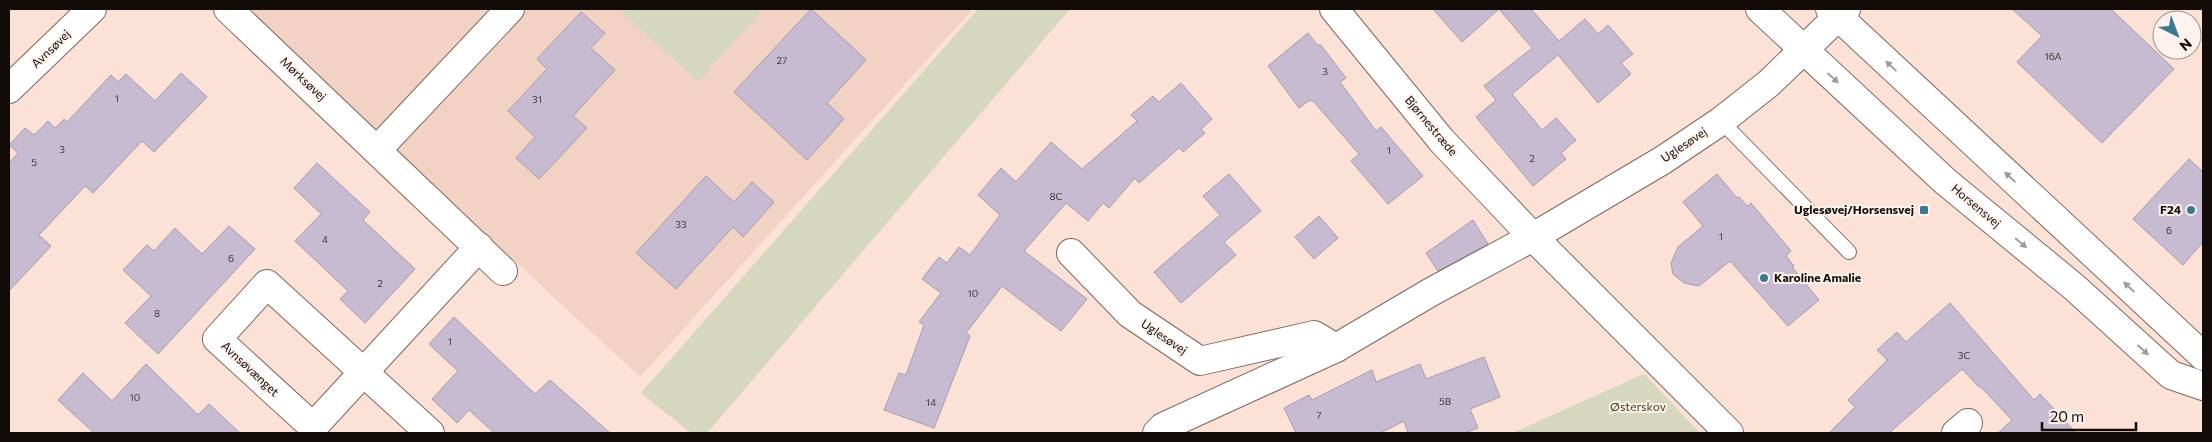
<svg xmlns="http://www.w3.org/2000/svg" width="2212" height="442" font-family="Commissioner,sans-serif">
<rect width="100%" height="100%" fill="#fbe1d6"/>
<polygon fill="#f2d2c3" points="243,9 973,9 640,377"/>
<g fill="#d5d8bd">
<polygon points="619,9 763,9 698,82"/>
<polygon points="978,9 1070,9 707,433 691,433 641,393"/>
<polygon points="1644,374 1700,433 1512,433"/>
</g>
<g fill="#c6bbd0" stroke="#a69bb0">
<polygon points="811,9 866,60 827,103 844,119 807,160 734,92"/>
<polygon points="1433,9 1531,9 1559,41 1585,19 1598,34 1608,25 1633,54 1621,63 1631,74 1598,103 1558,55 1512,94 1542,130 1556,118 1576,140 1561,153 1566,159 1533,186 1476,117 1496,100 1484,86 1532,48 1499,9 1462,42"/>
<polygon points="2012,9 2111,9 2174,69 2102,143 2017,62 2042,36"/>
<polygon points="581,12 605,33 591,48 615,70 573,116 587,128 539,179 516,158 535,137 508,111 547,69 537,59"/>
<polygon points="1308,33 1318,46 1320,44 1346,78 1340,82 1376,131 1381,127 1423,176 1388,204 1351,161 1359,154 1314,102 1310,100 1299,108 1268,66"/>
<polygon points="181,73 207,97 154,152 142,141 93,193 85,186 39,235 51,246 9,291 9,163 18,153 9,145 25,128 34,135 48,121 55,128 64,119 67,122 111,75 118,82 126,74 155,101"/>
<polygon points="1181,83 1212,119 1201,129 1205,133 1183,152 1179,148 1139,183 1135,178 1109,208 1103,203 1088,221 1066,203 1024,251 1087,299 1061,331 1002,286 966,333 970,336 934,428 884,410 899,373 906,375 924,325 919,322 941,293 922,279 939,257 947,263 959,247 970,255 1000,215 978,195 1001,168 1016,182 1051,142 1082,169 1137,121 1131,115 1153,96 1159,102"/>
<polygon points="2189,159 2203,172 2203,242 2183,265 2133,219"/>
<polygon points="317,163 370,212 363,220 415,269 365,323 340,299 348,291 295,241 321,214 294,188"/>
<polygon points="1229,174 1261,211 1224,242 1236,255 1181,303 1154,272 1220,215 1203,196"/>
<polygon points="1717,174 1737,198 1739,197 1747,206 1751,203 1791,251 1786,256 1794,266 1792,267 1819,300 1788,326 1730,261 1699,286 1684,283 1673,274 1671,263 1678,247 1703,226 1683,202"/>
<polygon points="706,176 734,202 752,182 774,202 743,237 733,227 676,289 636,253"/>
<polygon points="1319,216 1338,238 1314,259 1295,237"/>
<polygon points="1473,220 1488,244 1438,271 1426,253"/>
<polygon points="229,226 255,249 158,354 125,323 151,296 123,270 147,245 154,251 175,228 202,254"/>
<polygon points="1950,303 2034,400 2040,394 2076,433 1998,433 2012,420 1980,386 1979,387 1962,369 1889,433 1829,433 1855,407 1848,400 1887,360 1877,350 1897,332 1906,342"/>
<polygon points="454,317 535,394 550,380 610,433 494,433 469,410 457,423 432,399 458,371 429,344"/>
<polygon points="1484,357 1500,397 1470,409 1478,428 1464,433 1408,433 1404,421 1380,433 1296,433 1284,408 1309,395 1312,400 1372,370 1376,382 1420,364 1426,379"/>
<polygon points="146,364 198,415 209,404 240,433 94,433 58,400 83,373 112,401"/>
</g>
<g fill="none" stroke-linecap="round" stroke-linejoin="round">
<defs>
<polyline id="service" points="1721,121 1849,252"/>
<g id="minor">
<polyline points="228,9 503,271"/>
<polyline points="1334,9 1442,141 1533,237 1729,433"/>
<polyline points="9,89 92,9"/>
<polyline points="377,150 510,9"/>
<polyline points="1071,253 1130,314 1200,361 1314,335 1336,348"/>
<polyline points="430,433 267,284 217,339 313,427 479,247"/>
<polyline points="1157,433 1163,427 1336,348 1431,292 1533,237 1663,160 1721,121 1768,84 1846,9"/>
<polyline points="1956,433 1968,423"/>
</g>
<g id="primary">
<polyline points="1760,9 1946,182 2074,287 2171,375 2203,386"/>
<polyline points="1830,9 2203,356"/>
</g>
</defs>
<use href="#service" stroke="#7e685e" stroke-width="16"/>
<use href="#minor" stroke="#7e685e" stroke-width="30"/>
<use href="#primary" stroke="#7e685e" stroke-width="30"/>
<use href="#service" stroke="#fff" stroke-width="14"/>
<use href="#minor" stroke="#fff" stroke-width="28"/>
<use href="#primary" stroke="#fff" stroke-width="28"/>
</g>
<defs><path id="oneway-solid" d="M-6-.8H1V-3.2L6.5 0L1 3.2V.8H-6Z" transform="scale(1.25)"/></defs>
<g fill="#a19d9c">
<use href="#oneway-solid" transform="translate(1891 66) rotate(-137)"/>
<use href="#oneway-solid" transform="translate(1833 78) rotate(42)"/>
<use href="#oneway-solid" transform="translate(2010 177) rotate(-137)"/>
<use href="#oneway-solid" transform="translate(2021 243) rotate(40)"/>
<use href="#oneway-solid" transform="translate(2129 287) rotate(-137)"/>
<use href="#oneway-solid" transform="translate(2143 350) rotate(42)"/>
</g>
<g fill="#3b798f" stroke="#fdf2ee" stroke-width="2">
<rect x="1919" y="205" width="10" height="10" rx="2.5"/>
<circle cx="2191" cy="210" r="5"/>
<circle cx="1764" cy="278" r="5"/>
</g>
<g text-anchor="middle" stroke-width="4" stroke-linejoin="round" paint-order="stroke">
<g font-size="10" fill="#403739">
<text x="2053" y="60">16A</text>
<text x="782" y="64">27</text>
<text x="1325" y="75">3</text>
<text x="117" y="102">1</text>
<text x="537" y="103">31</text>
<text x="62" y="153">3</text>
<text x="1389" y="154">1</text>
<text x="1532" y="162">2</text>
<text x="34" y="166">5</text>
<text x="1056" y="200">8C</text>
<text x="681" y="228">33</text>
<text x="2169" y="234">6</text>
<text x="1721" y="240">1</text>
<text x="325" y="243">4</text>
<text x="231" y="262">6</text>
<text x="380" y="287">2</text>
<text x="973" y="297">10</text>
<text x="157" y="317">8</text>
<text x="450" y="345">1</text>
<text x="1964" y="359">3C</text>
<text x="135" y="401">10</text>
<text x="1445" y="405">5B</text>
<text x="931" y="406">14</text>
<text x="1319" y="419">7</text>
</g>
<g font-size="12" fill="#130b07" stroke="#fdf2ee">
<text transform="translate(51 49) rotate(-44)" y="4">Avnsøvej</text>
<text transform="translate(303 79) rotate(43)" y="4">Mørksøvej</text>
<text transform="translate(1431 126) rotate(50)" y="4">Bjørnestræde</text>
<text transform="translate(1684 145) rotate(-34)" y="4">Uglesøvej</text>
<text transform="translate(1976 206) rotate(40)" y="4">Horsensvej</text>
<text transform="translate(1164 337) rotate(34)" y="4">Uglesøvej</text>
<text transform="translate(250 369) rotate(43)" y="4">Avnsøvænget</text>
</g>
<g font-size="12" font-weight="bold" fill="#130b07" stroke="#fdf2ee" text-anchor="end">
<text x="1914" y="214">Uglesøvej/Horsensvej</text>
<text x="2181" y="214">F24</text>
<text x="1774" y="282" text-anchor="start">Karoline Amalie</text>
</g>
<g font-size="12" fill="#414314" stroke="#fdf2ee">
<text x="1638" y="411">Østerskov</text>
</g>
</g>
<rect width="2212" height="442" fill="none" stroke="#130b07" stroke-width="20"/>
<g transform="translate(2177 35) rotate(138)"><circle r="24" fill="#fdf2ee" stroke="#9f9692"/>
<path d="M0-4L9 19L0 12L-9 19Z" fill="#3b798f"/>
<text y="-8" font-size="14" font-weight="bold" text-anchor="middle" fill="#130b07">N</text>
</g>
<path d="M2042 422v8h94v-8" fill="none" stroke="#130b07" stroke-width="2.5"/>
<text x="2050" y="422" font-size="15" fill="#130b07" stroke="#fdf2ee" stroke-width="4" paint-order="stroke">20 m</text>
</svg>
